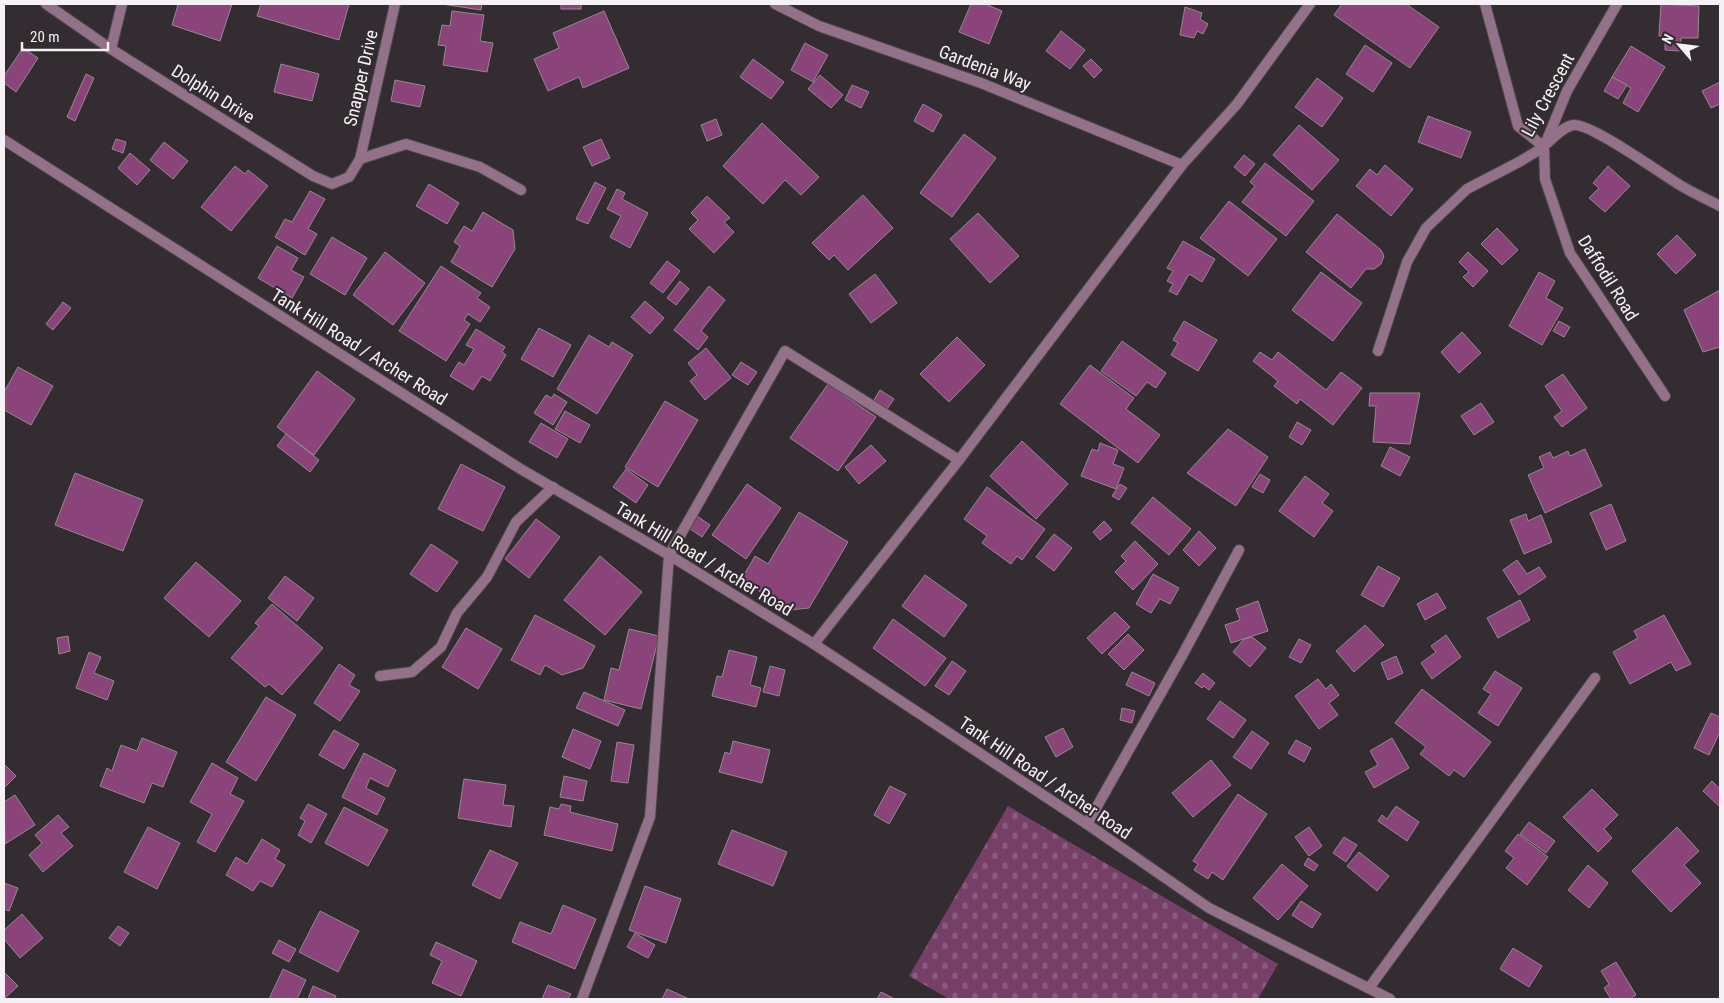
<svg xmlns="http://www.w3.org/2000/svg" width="1724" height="1003" font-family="'Roboto Condensed',sans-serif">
<defs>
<pattern id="cemetery-stones" width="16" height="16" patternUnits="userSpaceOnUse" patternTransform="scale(1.25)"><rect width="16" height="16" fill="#763f68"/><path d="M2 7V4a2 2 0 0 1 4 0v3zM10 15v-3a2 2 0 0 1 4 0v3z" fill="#8a5b7e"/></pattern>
</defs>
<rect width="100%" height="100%" fill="#332c31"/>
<polygon fill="url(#cemetery-stones)" points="1008,806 1278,964 1258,999 949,999 909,976"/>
<g fill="#8b4479" stroke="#938a90">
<polygon points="175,4 232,4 220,41 172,25 178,5"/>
<polygon points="261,4 349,4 339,40 257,16"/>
<polygon points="442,4 482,4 481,10"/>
<rect x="561" y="4" width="20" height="5"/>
<polygon points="971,4 985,4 1002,11 989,44 959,32"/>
<polygon points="1342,4 1406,4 1439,27 1410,68 1334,15"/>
<polygon points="1661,4 1699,6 1698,38 1681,38 1680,51 1665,50 1665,36 1659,36"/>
<polygon points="1185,7 1202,13 1200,19 1208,24 1203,34 1197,31 1194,38 1180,35"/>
<polygon points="452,11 484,15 480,41 493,43 487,72 443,65 446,46 438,45 442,25 450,26"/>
<polygon points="604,11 629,68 583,88 579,77 548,91 534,59 559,48 553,33"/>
<polygon points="1061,31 1085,50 1070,69 1046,51"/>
<polygon points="805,43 828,55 813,82 791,70"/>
<polygon points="1365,45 1392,63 1373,92 1346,74"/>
<polygon points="1631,46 1665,67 1638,112 1623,103 1631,88 1612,77"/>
<polygon points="23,48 38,58 16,92 4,83 4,76"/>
<polygon points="753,59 784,82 771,99 740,77"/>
<polygon points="1091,59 1102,70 1094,78 1083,66"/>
<polygon points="281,64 319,74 312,101 274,92"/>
<polygon points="86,74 94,78 75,121 67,117"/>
<polygon points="820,75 843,95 831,108 808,89"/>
<polygon points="1612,77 1627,85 1618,99 1604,91"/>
<polygon points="1317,78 1343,98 1322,127 1295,107"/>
<polygon points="395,80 425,86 420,107 391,101"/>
<polygon points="1720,82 1720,104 1711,108 1702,91"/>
<polygon points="852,85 869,92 861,108 845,100"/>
<polygon points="923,104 942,115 933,132 914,121"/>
<polygon points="1428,116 1471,132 1461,158 1418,142"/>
<polygon points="716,119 722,135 707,141 701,125"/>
<polygon points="762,123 819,177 801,195 785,180 763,204 723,166"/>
<polygon points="1299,125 1339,160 1312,190 1273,155"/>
<polygon points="964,134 996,158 952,217 920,193"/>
<polygon points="116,139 126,142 123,153 112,149"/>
<polygon points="601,139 610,158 592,166 583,147"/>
<polygon points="164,142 188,161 173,179 150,160"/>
<polygon points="130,153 150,170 137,185 118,168"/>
<polygon points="1244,155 1255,164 1245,176 1234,167"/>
<polygon points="1265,163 1314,201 1286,236 1242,202 1255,186 1250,182"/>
<polygon points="1385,165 1413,189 1391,216 1356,186 1370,169 1377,175"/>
<polygon points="235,166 245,174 248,170 268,186 231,231 201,207"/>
<polygon points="1608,166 1630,186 1605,212 1589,198 1599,188 1593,183"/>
<polygon points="595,182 606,188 588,224 576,219"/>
<polygon points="429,184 459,203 447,224 416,206"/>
<polygon points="617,189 625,193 622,199 648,213 630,248 610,237 621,216 607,209"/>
<polygon points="310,191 325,199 308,229 317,234 305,255 275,237 285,219 292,222"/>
<polygon points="863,195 893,228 848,270 834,255 829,260 812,243"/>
<polygon points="707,196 730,218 724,222 734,232 714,253 689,229 698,220 691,213"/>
<polygon points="1229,201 1277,239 1248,276 1200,238"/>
<polygon points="483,212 513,230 515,249 492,287 451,262 460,246 454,242 464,226 472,231"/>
<polygon points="978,213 1019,256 990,283 950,239"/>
<polygon points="1337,214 1381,250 1384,256 1381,264 1374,269 1366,269 1351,288 1306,252"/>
<polygon points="1497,228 1518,250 1502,265 1481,244"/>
<polygon points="1677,235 1696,255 1676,274 1657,254"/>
<polygon points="332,237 367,258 345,295 310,274"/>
<polygon points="1183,241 1215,259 1202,282 1189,274 1177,295 1169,291 1173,284 1167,281 1173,271 1167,268"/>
<polygon points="277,246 298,258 291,270 304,277 292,298 258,278"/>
<polygon points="385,252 425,283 393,325 353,295"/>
<polygon points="1468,252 1488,271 1473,287 1463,277 1469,272 1459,262"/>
<polygon points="667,261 680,271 663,293 650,283"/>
<polygon points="441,266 481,293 477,298 490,307 480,322 468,314 464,320 470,324 446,361 399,331"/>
<polygon points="1321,272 1362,303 1333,341 1292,310"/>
<polygon points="1539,272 1555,281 1546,298 1563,308 1542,345 1509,326"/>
<polygon points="875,274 897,303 871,323 849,294"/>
<polygon points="680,281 689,289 676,305 667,298"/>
<polygon points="709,286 725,300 701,331 708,337 698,350 674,330"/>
<polygon points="1720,290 1720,347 1703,352 1684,310"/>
<polygon points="645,301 664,318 650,334 631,317"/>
<polygon points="63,302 71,308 53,330 46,324"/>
<polygon points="1184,321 1217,340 1198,371 1171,355 1178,343 1173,340"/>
<polygon points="1559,321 1570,327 1564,337 1553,331"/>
<polygon points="539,328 571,345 553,377 521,359"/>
<polygon points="476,329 505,347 502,352 506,355 490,381 482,376 473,390 450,376 459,362 464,365 474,349 466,345"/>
<polygon points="1462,332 1481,353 1459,373 1441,352"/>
<polygon points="589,335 609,347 612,342 633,355 597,414 557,389"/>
<polygon points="957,337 985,365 949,402 920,374"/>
<polygon points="1122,341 1166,373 1156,388 1147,382 1136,396 1101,371"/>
<polygon points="706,348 731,378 705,400 690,381 697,375 688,363"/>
<polygon points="1260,352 1272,360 1278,352 1326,390 1341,372 1362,388 1333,425 1300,399 1297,404 1274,386 1278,381 1253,361"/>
<polygon points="741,362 757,372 748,385 732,375"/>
<polygon points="1090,365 1134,398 1126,409 1160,435 1138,463 1060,404"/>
<polygon points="18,367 53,386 31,425 4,410 4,392"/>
<polygon points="317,371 355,399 314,455 277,427"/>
<polygon points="1563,374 1587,408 1562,427 1554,417 1562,411 1545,386"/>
<polygon points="828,384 876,417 838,471 790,438"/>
<polygon points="880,390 894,399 887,409 874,400"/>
<polygon points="1370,393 1420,393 1410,444 1373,442 1376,406 1369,406"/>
<polygon points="554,394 567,402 553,425 534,413 546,395 552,398"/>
<polygon points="665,401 698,420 658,487 625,467"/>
<polygon points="1481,403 1494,422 1474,435 1461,416"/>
<polygon points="565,411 590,425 580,443 555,429"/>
<polygon points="1297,422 1311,430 1302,445 1289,437"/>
<polygon points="541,423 568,439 557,458 529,442"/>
<polygon points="1228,429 1268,457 1236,506 1187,473"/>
<polygon points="286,434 319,460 310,472 277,446"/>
<polygon points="1022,441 1068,484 1036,519 990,476"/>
<polygon points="1100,443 1118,450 1113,464 1124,468 1116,489 1081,476 1092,449 1098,451"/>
<polygon points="871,445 886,461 859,484 845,467"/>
<polygon points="1390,447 1410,457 1400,476 1381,466"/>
<polygon points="1585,449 1602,486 1545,513 1528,475 1544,468 1539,457 1550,452 1553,458 1568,451 1570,456"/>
<polygon points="461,464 505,487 483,531 438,509"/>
<polygon points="626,469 648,485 636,503 613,487"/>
<polygon points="75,473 143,500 123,551 55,525"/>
<polygon points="1260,474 1270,480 1263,493 1252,487"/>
<polygon points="1305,476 1329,494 1322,503 1333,511 1314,537 1279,511"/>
<polygon points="747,484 781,508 746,559 712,535"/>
<polygon points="1120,484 1127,488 1119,500 1112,496"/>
<polygon points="987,487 1045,529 1022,560 1017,556 1011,564 982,543 987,536 964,519"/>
<polygon points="1153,497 1191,529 1169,555 1131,523"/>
<polygon points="1611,504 1626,541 1606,550 1590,513"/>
<polygon points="799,512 848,542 809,608 790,610 741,580 755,556 768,564"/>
<polygon points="1526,514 1528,521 1541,515 1552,542 1524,554 1510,520"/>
<polygon points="697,516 710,525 702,537 689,528"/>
<polygon points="536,519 560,537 529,578 505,559"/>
<polygon points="1104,521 1112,530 1100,540 1093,532"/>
<polygon points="1199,531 1216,548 1199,566 1183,550"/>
<polygon points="1054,534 1072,548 1054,571 1036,557"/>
<polygon points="1135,541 1158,564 1133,590 1115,572 1126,561 1121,556"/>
<polygon points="431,544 458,562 437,592 410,574"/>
<polygon points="600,556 642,592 605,635 564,600"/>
<polygon points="1517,560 1527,574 1539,567 1546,577 1519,595 1503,570"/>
<polygon points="196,562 241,601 209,637 164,598"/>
<polygon points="1378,566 1400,578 1383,607 1361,595"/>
<polygon points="1153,574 1179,588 1170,604 1160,599 1151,613 1136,604"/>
<polygon points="925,575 967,605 944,637 902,606"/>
<polygon points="285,576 314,598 297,621 268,598"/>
<polygon points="1437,593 1446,608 1425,620 1417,604"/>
<polygon points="1520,600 1530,620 1498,638 1487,618"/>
<polygon points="1258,601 1268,631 1231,643 1225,625 1240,620 1236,609"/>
<polygon points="272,604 323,648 282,695 269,684 265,687 231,658 259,626 255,623"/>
<polygon points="1115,612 1130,627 1102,654 1087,638"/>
<polygon points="535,615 595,646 583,668 562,675 545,665 540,675 511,660"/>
<polygon points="1664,615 1691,664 1676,671 1671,662 1630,684 1613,652 1638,638 1634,631"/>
<polygon points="893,619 946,658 925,686 873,648"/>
<polygon points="1365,625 1384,645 1354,672 1336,651"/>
<polygon points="466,628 502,649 478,689 442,667"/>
<polygon points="629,629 659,636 641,709 604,700 611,668 619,670"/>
<polygon points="1128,634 1144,650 1124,670 1108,654"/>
<polygon points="1446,635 1461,657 1432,679 1421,663 1436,652 1431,646"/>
<polygon points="68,636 70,651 59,654 57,638"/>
<polygon points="1252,637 1266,648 1250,667 1233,652 1244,639"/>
<polygon points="1299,639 1311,645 1301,663 1289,657"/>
<polygon points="729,650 757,657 750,685 761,688 756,707 712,696 717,676 722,677"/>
<polygon points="89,652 101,657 94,673 114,681 107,700 76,688"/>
<polygon points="1396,656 1403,673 1388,680 1381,663"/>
<polygon points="952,661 966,671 949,695 935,686"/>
<polygon points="339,664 355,675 349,685 360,691 340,721 314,703"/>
<polygon points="770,666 785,670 779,696 763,692"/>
<polygon points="1495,671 1522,688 1498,726 1478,713 1491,694 1483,689"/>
<polygon points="1132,672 1155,683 1149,696 1126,685"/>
<polygon points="1203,673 1215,683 1209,690 1204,686 1202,688 1195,683"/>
<polygon points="1318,679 1326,689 1331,684 1339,695 1329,703 1338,715 1319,729 1295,696"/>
<polygon points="1422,689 1491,742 1464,777 1454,770 1449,776 1420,754 1426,747 1395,723"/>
<polygon points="584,692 625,710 618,726 576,708"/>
<polygon points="266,697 296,715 256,781 226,762"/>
<polygon points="1220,701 1246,720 1233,738 1207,719"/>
<polygon points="1122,708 1135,711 1132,723 1120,720"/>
<polygon points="1711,713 1720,717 1720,732 1709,755 1694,748"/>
<polygon points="1063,728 1073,747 1056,757 1045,737"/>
<polygon points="573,729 601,741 590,769 562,757"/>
<polygon points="334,730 359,744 344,769 319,755"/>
<polygon points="1252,731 1269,743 1251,769 1233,757"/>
<polygon points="142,738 177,752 163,787 152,783 144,803 100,786 107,768 112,771 121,745 137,751"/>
<polygon points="1392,738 1409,768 1374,788 1365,772 1378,765 1370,751"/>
<polygon points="1296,740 1311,748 1304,762 1288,753"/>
<polygon points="733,741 770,750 762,783 719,772 725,752 730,754"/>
<polygon points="617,742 634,745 628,783 611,781"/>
<polygon points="364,753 396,770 388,787 370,778 366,788 385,798 377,815 342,797"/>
<polygon points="1211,760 1231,785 1193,817 1172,793"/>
<polygon points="212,763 238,778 230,794 244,801 215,852 197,842 212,814 190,802"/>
<polygon points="4,764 16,776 4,788"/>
<polygon points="564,776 587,781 583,801 560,797"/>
<polygon points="464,779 506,785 503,805 514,806 511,827 458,818"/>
<polygon points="1712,781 1720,789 1720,807 1703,791"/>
<polygon points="890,786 906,794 889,824 874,815"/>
<polygon points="1592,789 1618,815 1604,829 1612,838 1598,852 1563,817"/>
<polygon points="1238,794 1267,814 1223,880 1212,872 1208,879 1194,870 1198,864 1193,861"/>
<polygon points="15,795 35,825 5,844 4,802"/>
<polygon points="308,804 327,814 311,843 298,835 305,821 300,818"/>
<polygon points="561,804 571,806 570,812 618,824 612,851 544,835 550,807 559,809"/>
<polygon points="1396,806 1419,822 1407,841 1378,821 1382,815 1387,819"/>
<polygon points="344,807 388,830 368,866 325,843"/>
<polygon points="58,815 69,827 61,833 73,846 43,872 29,855 42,843 35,835"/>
<polygon points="1529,822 1555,841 1546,853 1520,834"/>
<polygon points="148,827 180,843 157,889 124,872"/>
<polygon points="1309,827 1322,846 1309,856 1295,837"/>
<polygon points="1677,827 1699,851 1684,865 1701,883 1671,912 1632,871"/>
<polygon points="732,830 787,852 773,886 718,864"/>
<polygon points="1518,834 1548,857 1527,885 1506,868 1514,858 1505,851"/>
<polygon points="1344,837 1357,845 1346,862 1333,853"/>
<polygon points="262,839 280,850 275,859 285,865 272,887 260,881 253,891 226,875 236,857 247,864"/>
<polygon points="490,850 518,863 500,899 472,885"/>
<polygon points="1359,852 1389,876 1377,891 1347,866"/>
<polygon points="1308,858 1318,865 1314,871 1304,865"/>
<polygon points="1282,864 1308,886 1278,920 1253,898"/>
<polygon points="1588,865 1608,883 1589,908 1568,890"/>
<polygon points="4,883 18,888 9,911 4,909"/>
<polygon points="645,886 681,899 666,943 629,930"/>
<polygon points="1301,901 1321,914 1312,928 1292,915"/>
<polygon points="563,905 596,919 575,969 512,942 520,922 551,934"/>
<polygon points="320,911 359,931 338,972 299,952"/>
<polygon points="22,914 43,938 20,958 4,939 4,930"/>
<polygon points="118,926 129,933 120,946 109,938"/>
<polygon points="635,933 655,945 648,958 627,947"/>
<polygon points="279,940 296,949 289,962 272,953"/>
<polygon points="436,942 477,961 461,996 432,983 442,961 430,955"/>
<polygon points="1513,948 1542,966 1529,987 1500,969"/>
<polygon points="1616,962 1636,995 1630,999 1611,999 1604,988 1609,984 1601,971"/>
<polygon points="283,969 306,980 297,999 269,999"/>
<polygon points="4,972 18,986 4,999"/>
<polygon points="548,985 571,994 568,999 542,999"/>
<polygon points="313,986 336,996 335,999 308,999"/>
<polygon points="667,989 689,999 662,999"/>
<polygon points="881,992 893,998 892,999 877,999"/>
</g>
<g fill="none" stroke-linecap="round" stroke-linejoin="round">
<defs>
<g id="minor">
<polyline points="46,4 111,49 313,176 332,184 349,177 360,159 395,4"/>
<polyline points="775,4 819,26 981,83 1182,165"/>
<polyline points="1485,4 1518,126 1544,147 1545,179 1570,253 1665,396"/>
<polyline points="111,49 122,4"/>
<path d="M1546,144c8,-6 17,-18 28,-19 19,-1 91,52 111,63 12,7 24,12 35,18"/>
<polyline points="360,159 406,144 480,167 521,190"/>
<polyline points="1378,351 1407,262 1426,228 1467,189 1519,162 1544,147 1567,91 1617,4"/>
<polyline points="814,644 959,460 1182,165 1237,104 1310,4"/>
<polyline points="380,676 412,672 441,647 457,613 487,577 516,522 553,487"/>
<polyline points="1087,824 1183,654 1239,550"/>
<polyline points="1369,988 1595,678"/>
<polyline points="582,999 650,817 669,555 785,351 959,460"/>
</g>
<polyline id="tertiary" points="4,140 519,468 669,555 814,644 1087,824 1209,908 1390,999"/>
</defs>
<use href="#minor" stroke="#4e484c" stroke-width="12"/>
<use href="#tertiary" stroke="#4e484c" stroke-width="12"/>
<use href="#minor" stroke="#937289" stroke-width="10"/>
<use href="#tertiary" stroke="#937289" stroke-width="10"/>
</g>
<g text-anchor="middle" stroke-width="4" stroke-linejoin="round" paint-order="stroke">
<g font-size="18" fill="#f6f1f4" stroke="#332c31">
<text transform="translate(985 68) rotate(21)" y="6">Gardenia Way</text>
<text transform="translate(361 78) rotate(-77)" y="6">Snapper Drive</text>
<text transform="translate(213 94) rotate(32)" y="6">Dolphin Drive</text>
<text transform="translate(1548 95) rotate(-62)" y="6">Lily Crescent</text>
<text transform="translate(1608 278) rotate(58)" y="6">Daffodil Road</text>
<text transform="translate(359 347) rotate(32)" y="6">Tank Hill Road / Archer Road</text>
<text transform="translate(704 559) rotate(31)" y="6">Tank Hill Road / Archer Road</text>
<text transform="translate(1045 778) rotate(34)" y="6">Tank Hill Road / Archer Road</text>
</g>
</g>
<rect width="1724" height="1003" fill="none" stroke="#f6f1f4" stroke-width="10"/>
<g transform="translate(1679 45) rotate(298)" stroke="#332c31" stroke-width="4" paint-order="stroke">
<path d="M0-4L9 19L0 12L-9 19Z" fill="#f6f1f4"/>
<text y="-8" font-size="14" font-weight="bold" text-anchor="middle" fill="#f6f1f4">N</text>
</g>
<path d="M22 42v8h86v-8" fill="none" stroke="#f6f1f4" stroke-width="2.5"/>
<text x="30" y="42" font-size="15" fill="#f6f1f4" stroke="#332c31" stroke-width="4" paint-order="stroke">20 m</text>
</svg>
